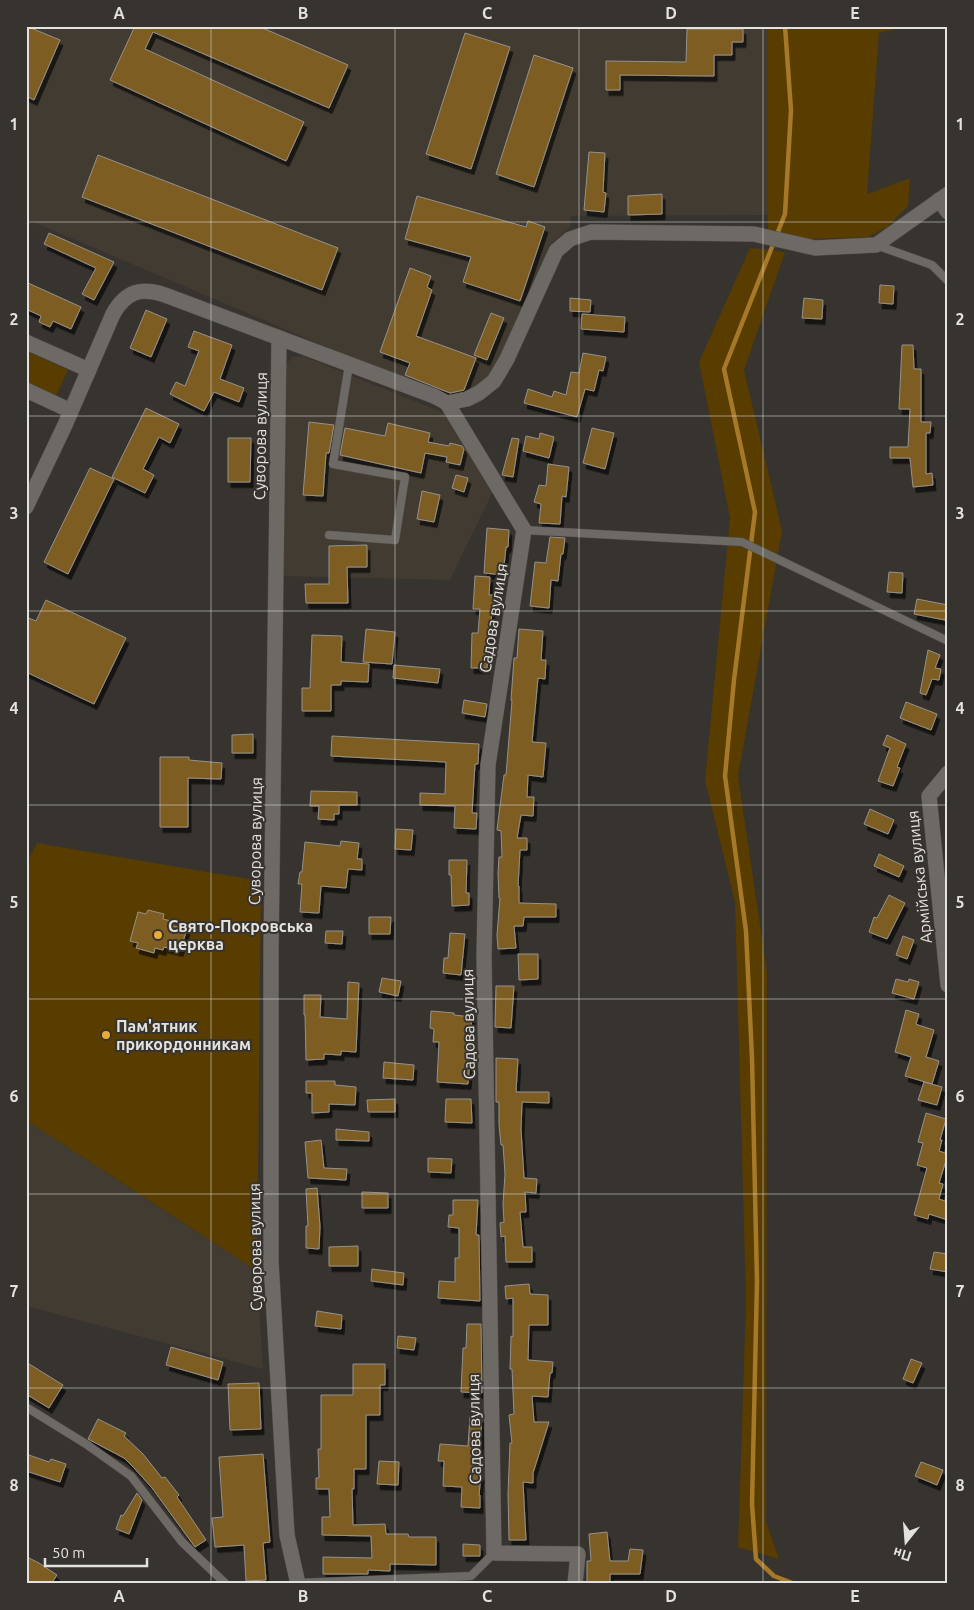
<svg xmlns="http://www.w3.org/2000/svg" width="974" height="1610" font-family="Ubuntu,sans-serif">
<defs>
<filter id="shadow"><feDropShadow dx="3" dy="5.5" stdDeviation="0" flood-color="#0009"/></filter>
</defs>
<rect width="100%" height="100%" fill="#37332e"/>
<g fill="#423b31">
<polygon points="26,26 768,26 769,215 571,216 570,227 549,246 498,366 477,390 461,398 435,393 26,219"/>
<polygon points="303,356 444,413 493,491 450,580 283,576 286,365 292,357"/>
<polygon points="26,1120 257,1271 263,1369 26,1306"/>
</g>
<g fill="#583c00">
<polygon points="768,26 908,26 879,33 867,194 910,178 908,206 887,227 868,237 805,239 768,229"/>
<polygon points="750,248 785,252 744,370 782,531 738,776 767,972 766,1522 779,1559 738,1547 746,1301 735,902 705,780 730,518 699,362"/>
<polygon points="26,351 68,370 56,396 26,382"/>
<polygon points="37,843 261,881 257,1271 26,1120 26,864"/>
</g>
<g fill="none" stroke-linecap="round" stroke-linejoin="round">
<polyline stroke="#a57928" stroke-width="4.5" points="785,26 791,110 785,214 724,369 755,512 734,680 725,776 746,931 752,1058 757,1282 752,1504 756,1559 774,1576 795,1584"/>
</g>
<g fill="#7e5d21" stroke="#95918b" filter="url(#shadow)">
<polygon points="26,26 60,40 34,100 26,96"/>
<polygon points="135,26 258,26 348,65 329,108 153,32 145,49 304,122 286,161 110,80"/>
<polygon points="687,29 743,29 743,42 732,42 732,55 714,55 714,76 620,75 620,90 606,90 606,61 686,62"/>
<polygon points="465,33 510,47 471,169 426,154"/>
<polygon points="534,55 573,68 534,187 496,174"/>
<polygon points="589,152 605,153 603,192 606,193 604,212 584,210"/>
<polygon points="98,155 338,248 322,290 82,197"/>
<polygon points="662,194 662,214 628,215 628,196"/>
<polygon points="417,196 526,227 528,221 545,227 520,301 463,282 471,257 405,239"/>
<polygon points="49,233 114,262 94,300 82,294 96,268 44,244"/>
<polygon points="410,268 431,276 427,287 432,290 416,336 476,358 464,390 450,393 405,375 410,363 380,352"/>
<polygon points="26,282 81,307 71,329 53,321 50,327 39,322 41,316 26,309"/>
<polygon points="880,285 894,286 893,304 879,303"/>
<polygon points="570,298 591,300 590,312 570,311"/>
<polygon points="804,298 823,300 822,319 802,318"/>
<polygon points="146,310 167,319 151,357 130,348"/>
<polygon points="491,313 504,318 487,360 474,355"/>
<polygon points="582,314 625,317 624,332 581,329"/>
<polygon points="194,331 232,345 220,379 244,388 239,402 214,392 204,411 170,394 176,382 185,386 199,351 188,347"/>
<polygon points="902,345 913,345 914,369 921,369 921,422 931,422 930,433 926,433 926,474 932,473 933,485 913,487 910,458 890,458 890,447 908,447 910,409 899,409"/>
<polygon points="583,353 606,357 603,371 599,370 594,391 585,389 577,417 524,403 528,389 552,397 554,391 566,395 571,372 579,373"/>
<polygon points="146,408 179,424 170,443 159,437 143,469 154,475 145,493 112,477"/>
<polygon points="309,422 334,425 329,453 326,453 323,496 303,495"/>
<polygon points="388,423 430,433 428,442 449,446 450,443 462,446 464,449 460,465 446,462 447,457 425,453 421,473 340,455 345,428 385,436"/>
<polygon points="592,428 614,433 605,469 583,463"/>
<polygon points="540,433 554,437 549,458 523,451 526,436 539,439"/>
<polygon points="228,438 251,438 250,482 228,482"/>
<polygon points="512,438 519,439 513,477 502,475"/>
<polygon points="548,464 569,467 566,497 562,496 560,524 539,523 541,504 534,502 539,485 546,486"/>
<polygon points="90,468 114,479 68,574 44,562"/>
<polygon points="456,475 468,478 464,492 452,488"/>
<polygon points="422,491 440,495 434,522 417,519"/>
<polygon points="487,528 509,530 508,547 506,547 503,575 484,573"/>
<polygon points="550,537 565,538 563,554 561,554 558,581 551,580 549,608 530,606 535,562 546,563"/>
<polygon points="367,545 367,567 347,567 348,603 306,603 305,584 329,584 329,546"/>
<polygon points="889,572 903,573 902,593 887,592"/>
<polygon points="475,576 490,577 489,595 499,595 498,611 492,610 487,668 471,668 472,633 478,633 480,609 473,609"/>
<polygon points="917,599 948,605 945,620 914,614"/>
<polygon points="46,600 126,638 94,704 26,672 26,617 36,621"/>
<polygon points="366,629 395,632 392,664 363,662"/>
<polygon points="519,629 543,631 541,660 546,660 545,679 538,678 532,742 546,743 543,777 528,775 527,797 534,797 533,816 521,815 517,838 527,838 527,850 520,850 518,886 519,886 519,903 556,904 556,917 524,917 523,926 514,926 516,948 498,949 497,935 500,898 499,898 498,873 499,857 502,857 501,831 497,830 504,775 506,775 512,701 511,700 514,658 517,658"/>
<polygon points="312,635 342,636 341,662 369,664 368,682 341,681 341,685 331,685 331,711 302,711 302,688 310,688"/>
<polygon points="928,650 940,655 935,668 941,669 939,680 932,679 926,695 920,693"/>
<polygon points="394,665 440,669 438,683 393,678"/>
<polygon points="464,700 487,704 485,717 462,713"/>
<polygon points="906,702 937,714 931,730 900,718"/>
<polygon points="253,734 253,753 232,753 232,735"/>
<polygon points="887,735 906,744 897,767 900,768 893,786 878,781 890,748 883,745"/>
<polygon points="332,736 479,744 478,764 475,764 472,813 477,813 476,829 454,828 455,806 420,805 420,793 445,794 446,762 331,756"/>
<polygon points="160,757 189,757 189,760 222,763 221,779 188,778 188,827 160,827"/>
<polygon points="311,791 357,792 357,805 339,805 339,814 334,814 334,820 318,819 319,806 310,806"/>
<polygon points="870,809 894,820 888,834 864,824"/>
<polygon points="396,829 413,830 411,850 395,849"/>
<polygon points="341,841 359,843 357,859 362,859 362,870 348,869 346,888 321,886 319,913 300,912 302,884 298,884 300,872 302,872 305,842 340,846"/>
<polygon points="879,854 904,866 899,877 874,866"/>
<polygon points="449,860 467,860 466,893 469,893 469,905 452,906 451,875 449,875"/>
<polygon points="889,895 905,903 887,939 869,932 874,917 877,918"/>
<polygon points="148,910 164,914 163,919 171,921 170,925 187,929 180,951 164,947 163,950 155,948 154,953 136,948 138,943 130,941 138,912 146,914"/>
<polygon points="369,917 391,917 390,934 369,934"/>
<polygon points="326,931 343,931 342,944 325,943"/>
<polygon points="450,933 465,934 461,975 443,973 444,958 448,958"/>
<polygon points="903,936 914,940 907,959 896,955"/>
<polygon points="518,954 538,954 538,979 519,980"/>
<polygon points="382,978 401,981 398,996 379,992"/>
<polygon points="896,979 908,982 909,979 919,982 914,999 892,993"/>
<polygon points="348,982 359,983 356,1052 341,1051 341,1055 324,1054 324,1059 306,1060 305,1015 304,1015 304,995 321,995 320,1017 347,1019"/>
<polygon points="496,986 514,986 511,1028 495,1027"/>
<polygon points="906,1010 919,1014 916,1024 918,1025 934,1030 926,1057 939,1061 932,1084 905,1076 911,1057 895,1052"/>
<polygon points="431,1011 454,1013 454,1015 472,1017 469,1046 471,1047 468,1084 437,1082 439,1042 433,1042 434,1029 430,1028"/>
<polygon points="496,1058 518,1059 516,1092 549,1092 549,1103 522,1102 521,1130 524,1178 537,1179 536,1193 525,1192 526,1212 520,1212 523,1247 532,1247 532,1262 506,1262 505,1236 501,1237 500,1223 504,1222 503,1204 505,1174 503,1145 501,1145 499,1125 499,1102 496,1102"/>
<polygon points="384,1062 414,1065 413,1080 383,1078"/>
<polygon points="306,1081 335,1081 335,1085 356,1087 355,1105 329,1104 329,1112 312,1113 312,1093 306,1093"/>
<polygon points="924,1082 942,1087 937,1105 918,1100"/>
<polygon points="395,1099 395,1112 368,1112 367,1100"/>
<polygon points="446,1099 471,1099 472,1123 445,1122"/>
<polygon points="926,1113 946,1119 940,1140 942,1140 939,1151 948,1154 939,1183 943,1184 939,1199 948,1202 948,1220 929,1214 928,1219 914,1215 927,1168 917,1165 923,1143 918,1142"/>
<polygon points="336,1129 369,1132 369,1141 336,1140"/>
<polygon points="321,1140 324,1168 347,1169 346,1180 308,1178 305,1142"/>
<polygon points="428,1158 452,1159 451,1173 428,1172"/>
<polygon points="317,1188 320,1226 319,1249 306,1248 306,1226 308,1226 306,1189"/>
<polygon points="362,1192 388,1193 388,1208 362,1208"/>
<polygon points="453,1200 478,1200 476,1235 479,1235 480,1301 438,1298 439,1281 455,1282 455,1258 459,1258 459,1228 448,1227 449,1215 453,1215"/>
<polygon points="358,1246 358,1266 329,1266 329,1247"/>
<polygon points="934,1252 948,1254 948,1272 930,1269"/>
<polygon points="372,1269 404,1273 403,1285 371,1281"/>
<polygon points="529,1284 530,1294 548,1295 548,1325 529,1325 528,1360 553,1362 552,1373 550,1373 548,1397 532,1396 534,1422 549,1422 533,1473 533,1483 523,1482 526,1540 509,1540 508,1494 510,1443 512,1443 509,1415 514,1414 512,1369 510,1369 511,1336 513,1337 513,1298 506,1299 505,1286"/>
<polygon points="317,1311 342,1315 341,1329 315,1326"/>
<polygon points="467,1324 481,1324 482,1393 461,1392 463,1348 466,1348"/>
<polygon points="398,1336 416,1338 414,1350 397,1348"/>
<polygon points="171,1347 223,1362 218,1380 166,1365"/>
<polygon points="911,1359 922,1363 913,1383 903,1379"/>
<polygon points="26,1362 63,1385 49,1408 26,1394"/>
<polygon points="353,1364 385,1364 385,1385 380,1385 380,1415 366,1415 366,1469 354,1469 354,1489 352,1489 353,1525 385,1524 386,1534 408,1534 409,1537 436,1537 436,1565 390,1564 390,1571 368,1570 368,1574 323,1574 323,1557 372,1558 371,1536 322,1535 322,1517 330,1517 329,1489 316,1489 316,1478 319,1478 318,1449 321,1449 321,1395 353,1395"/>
<polygon points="259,1383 261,1429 230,1430 228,1384"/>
<polygon points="470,1416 482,1416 478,1475 481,1475 479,1495 480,1495 480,1508 461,1507 462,1487 443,1486 444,1461 438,1461 440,1444 468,1446"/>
<polygon points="98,1419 126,1433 124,1436 143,1454 162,1478 165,1477 179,1495 177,1497 206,1540 195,1547 152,1488 135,1469 124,1458 88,1439"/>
<polygon points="26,1454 49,1462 51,1459 66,1464 60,1482 26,1471"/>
<polygon points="263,1454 270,1542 263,1543 266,1580 246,1581 244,1545 215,1547 212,1518 223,1517 219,1457"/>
<polygon points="379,1461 399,1462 398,1485 377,1484"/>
<polygon points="921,1462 943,1470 937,1485 915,1476"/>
<polygon points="137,1493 142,1500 129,1534 116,1529 121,1515 123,1516"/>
<polygon points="607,1532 610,1561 628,1561 630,1549 643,1550 640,1574 610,1574 610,1584 587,1584 587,1561 591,1561 589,1534"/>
<polygon points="463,1544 480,1545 480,1556 463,1556"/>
<polygon points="29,1558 39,1563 57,1575 51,1584 34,1584 26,1580 26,1565"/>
</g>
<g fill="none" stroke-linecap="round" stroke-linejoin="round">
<defs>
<g id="service">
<polyline points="876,245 932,265 948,281"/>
<polyline points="524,530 742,542 948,641"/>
<polyline points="329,535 395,540 405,477 333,464 349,365"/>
<polyline points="26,1407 86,1444 131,1476 182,1542 226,1584"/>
<polyline points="297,1583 471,1576 494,1553"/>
</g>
<g id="minor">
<polyline points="939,200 948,212"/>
<polyline points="279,338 271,951 271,1262 287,1535 298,1584"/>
<polyline points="26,342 89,370"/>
<polyline points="26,390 71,411"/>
<polyline points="447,403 524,530 488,765 484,956 494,1553 578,1554 575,1584"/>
<path d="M26,507l39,-82 48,-111c13,-23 28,-27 52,-19l269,101 13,7 20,-4 12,-6 15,-12 13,-22 49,-108 14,-12 21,-7 163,2 61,14 61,-3 72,-51"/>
<polyline points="948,773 929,796 948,985"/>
</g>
</defs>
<use href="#service" stroke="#514f4b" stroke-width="9"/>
<use href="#minor" stroke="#514f4b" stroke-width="16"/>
<use href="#service" stroke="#6d6964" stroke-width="8"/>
<use href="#minor" stroke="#6d6964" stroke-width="15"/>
</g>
<path fill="none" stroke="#e4e2de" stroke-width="1" stroke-opacity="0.55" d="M211,26v1558M395,26v1558M579,26v1558M763,26v1558M26,222h922M26,416h922M26,611h922M26,805h922M26,999h922M26,1194h922M26,1388h922"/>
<g fill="#e8ab37" stroke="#37332e" stroke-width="2">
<circle cx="158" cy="935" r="5"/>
<circle cx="106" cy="1035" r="5"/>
</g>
<g text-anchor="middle" stroke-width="4" stroke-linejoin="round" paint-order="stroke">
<g font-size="16" fill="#e4e2de" stroke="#37332e">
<text transform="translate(260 436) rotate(-89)" y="6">Суворова вулиця</text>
<text transform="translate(493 618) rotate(-81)" y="6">Садова вулиця</text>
<text transform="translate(255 841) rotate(-89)" y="6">Суворова вулиця</text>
<text transform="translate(919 877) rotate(-96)" y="6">Армійська вулиця</text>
<text transform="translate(468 1024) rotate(-91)" y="6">Садова вулиця</text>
<text transform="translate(255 1247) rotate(-91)" y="6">Суворова вулиця</text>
<text transform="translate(474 1429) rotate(-91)" y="6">Садова вулиця</text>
</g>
<g font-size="16" font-weight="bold" fill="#e4e2de" stroke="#37332e" text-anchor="start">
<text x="168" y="932">Свято-Покровська<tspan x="168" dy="18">церква</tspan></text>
<text x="116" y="1032">Пам'ятник<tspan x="116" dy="18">прикордонникам</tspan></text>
</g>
</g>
<rect width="974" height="1610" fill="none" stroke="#37332e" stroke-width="55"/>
<g transform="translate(906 1542) rotate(197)" stroke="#37332e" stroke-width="4" paint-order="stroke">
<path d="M0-4L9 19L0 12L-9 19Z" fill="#e4e2de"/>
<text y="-8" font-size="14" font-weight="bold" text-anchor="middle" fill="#e4e2de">Пн</text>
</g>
<path d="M45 1558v8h102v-8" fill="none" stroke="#e4e2de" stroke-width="2.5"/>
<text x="52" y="1558" font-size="15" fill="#e4e2de" stroke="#37332e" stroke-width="4" paint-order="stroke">50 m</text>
<rect x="28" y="28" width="918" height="1554" fill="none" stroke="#e4e2de" stroke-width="2"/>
<g font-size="16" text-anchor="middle" font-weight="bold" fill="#e4e2de">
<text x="119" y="19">A</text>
<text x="303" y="19">B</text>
<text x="487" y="19">C</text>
<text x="671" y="19">D</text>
<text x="855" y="19">E</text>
<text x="14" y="130">1</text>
<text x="960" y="130">1</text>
<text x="14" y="325">2</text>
<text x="960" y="325">2</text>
<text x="14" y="519">3</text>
<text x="960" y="519">3</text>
<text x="14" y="714">4</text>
<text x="960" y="714">4</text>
<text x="14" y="908">5</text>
<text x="960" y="908">5</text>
<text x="14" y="1102">6</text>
<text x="960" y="1102">6</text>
<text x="14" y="1297">7</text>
<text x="960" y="1297">7</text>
<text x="14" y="1491">8</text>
<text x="960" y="1491">8</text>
<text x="119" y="1602">A</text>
<text x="303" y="1602">B</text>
<text x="487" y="1602">C</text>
<text x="671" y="1602">D</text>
<text x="855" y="1602">E</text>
</g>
</svg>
